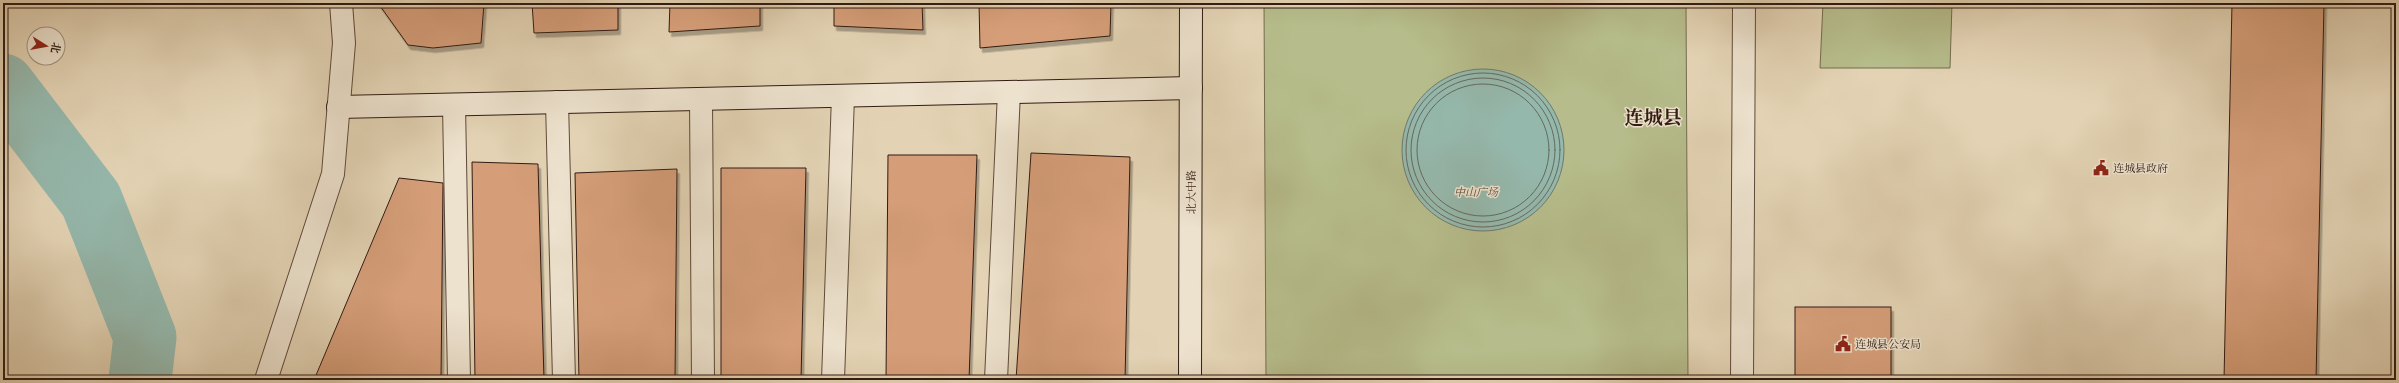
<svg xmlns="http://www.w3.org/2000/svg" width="2399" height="383" font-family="'IM FELL French Canon','Noto Serif SC',serif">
<defs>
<filter id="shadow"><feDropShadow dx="2.5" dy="4.5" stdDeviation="0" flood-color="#0004"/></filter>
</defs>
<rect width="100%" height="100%" fill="#e3d3b4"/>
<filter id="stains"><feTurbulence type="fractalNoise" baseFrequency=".005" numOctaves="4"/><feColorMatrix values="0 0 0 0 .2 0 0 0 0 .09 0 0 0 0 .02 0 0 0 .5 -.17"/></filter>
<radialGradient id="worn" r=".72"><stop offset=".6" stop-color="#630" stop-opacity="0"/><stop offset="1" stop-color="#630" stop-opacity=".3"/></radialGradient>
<g fill="#b6bc8b" stroke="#746c4e">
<polygon points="1264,3 1686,3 1688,380 1266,380"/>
<polygon points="1823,3 1952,3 1950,68 1820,68"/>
</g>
<circle fill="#95b8ac" stroke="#6d796e" cx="1483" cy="150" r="81"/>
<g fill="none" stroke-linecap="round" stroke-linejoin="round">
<g stroke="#636a5f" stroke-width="1">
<circle cx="1483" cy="150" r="77"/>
<circle cx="1483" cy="150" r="72"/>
<circle cx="1483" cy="150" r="66"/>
</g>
<polyline stroke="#95b8ac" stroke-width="63" points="3,85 91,200 145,337 140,380"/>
</g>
<g fill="#d59e79" stroke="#311b12" filter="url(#shadow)">
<polygon points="378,3 484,3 481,43 433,48 408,45"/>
<polygon points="532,3 618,3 618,30 534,33"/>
<polygon points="670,3 760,3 760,26 669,32"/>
<polygon points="834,3 922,3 923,30 834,26"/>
<polygon points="979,3 1111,3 1110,36 980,48"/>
<polygon points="2232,3 2324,3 2316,380 2224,380"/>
<polygon points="1031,153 1130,157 1125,380 1016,380"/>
<polygon points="888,155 977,155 969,380 886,380"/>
<polygon points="472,162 538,164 544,380 475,380"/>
<polygon points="721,168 806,168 801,380 721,380"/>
<polygon points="677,169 675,380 579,380 575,173"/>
<polygon points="399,178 443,183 441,380 314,380"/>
<rect x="1795" y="307" width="96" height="73"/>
</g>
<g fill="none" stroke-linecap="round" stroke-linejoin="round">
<defs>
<g id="street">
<polyline points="701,99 703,380"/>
<polyline points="557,102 564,380"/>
<polyline points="454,105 459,380"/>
<polyline points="266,380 333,174 344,43 341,3"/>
<polyline points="833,380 843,96"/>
<polyline points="996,380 1009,92"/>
<polyline points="1742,380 1744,3"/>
</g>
<g id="secondary">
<polyline points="338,107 1191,88"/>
<polyline points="1190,380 1191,3"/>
</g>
</defs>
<use href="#street" stroke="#5e493a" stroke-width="24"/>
<use href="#secondary" stroke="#311b12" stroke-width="24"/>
<use href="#street" stroke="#ede2ce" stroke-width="22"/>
<use href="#secondary" stroke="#ede2ce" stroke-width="22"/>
</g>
<defs>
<symbol id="civic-bare" viewBox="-9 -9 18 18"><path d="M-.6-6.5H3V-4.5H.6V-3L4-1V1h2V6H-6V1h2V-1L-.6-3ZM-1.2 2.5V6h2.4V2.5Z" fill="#8f2418" stroke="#ede2ce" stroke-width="2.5" paint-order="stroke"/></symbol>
</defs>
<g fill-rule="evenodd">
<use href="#civic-bare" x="2090" y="157" width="22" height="22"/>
<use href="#civic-bare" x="1832" y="333" width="22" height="22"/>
</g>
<g text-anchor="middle" stroke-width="3" stroke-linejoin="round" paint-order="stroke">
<g font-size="11" fill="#311b12" stroke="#ede2ce" text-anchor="start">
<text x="2113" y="172">连城县政府</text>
<text x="1855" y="348">连城县公安局</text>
</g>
<g font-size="11" fill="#311b12" stroke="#ede2ce">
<text transform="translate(1191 192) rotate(-90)" y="4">北大中路</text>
</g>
<g font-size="11" font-style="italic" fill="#594b36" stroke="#ede2ce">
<text x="1476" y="196">中山广场</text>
</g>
<g font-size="19" font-weight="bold" fill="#311b12" stroke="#ede2ce">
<text x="1653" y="124">连城县</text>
</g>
</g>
<rect width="2399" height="383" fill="none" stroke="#e3d3b4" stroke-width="16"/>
<rect x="4" y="4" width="2391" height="375" fill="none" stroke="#311b12" stroke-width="2"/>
<rect x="8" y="8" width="2383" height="367" fill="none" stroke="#311b12"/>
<g transform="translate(46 46) rotate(101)"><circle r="19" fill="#ede2ce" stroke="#a29283"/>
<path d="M0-3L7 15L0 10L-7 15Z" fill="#8f2418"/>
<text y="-6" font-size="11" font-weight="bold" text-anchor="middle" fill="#311b12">北</text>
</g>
<rect width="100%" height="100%" filter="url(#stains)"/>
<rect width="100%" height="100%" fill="url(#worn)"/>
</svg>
